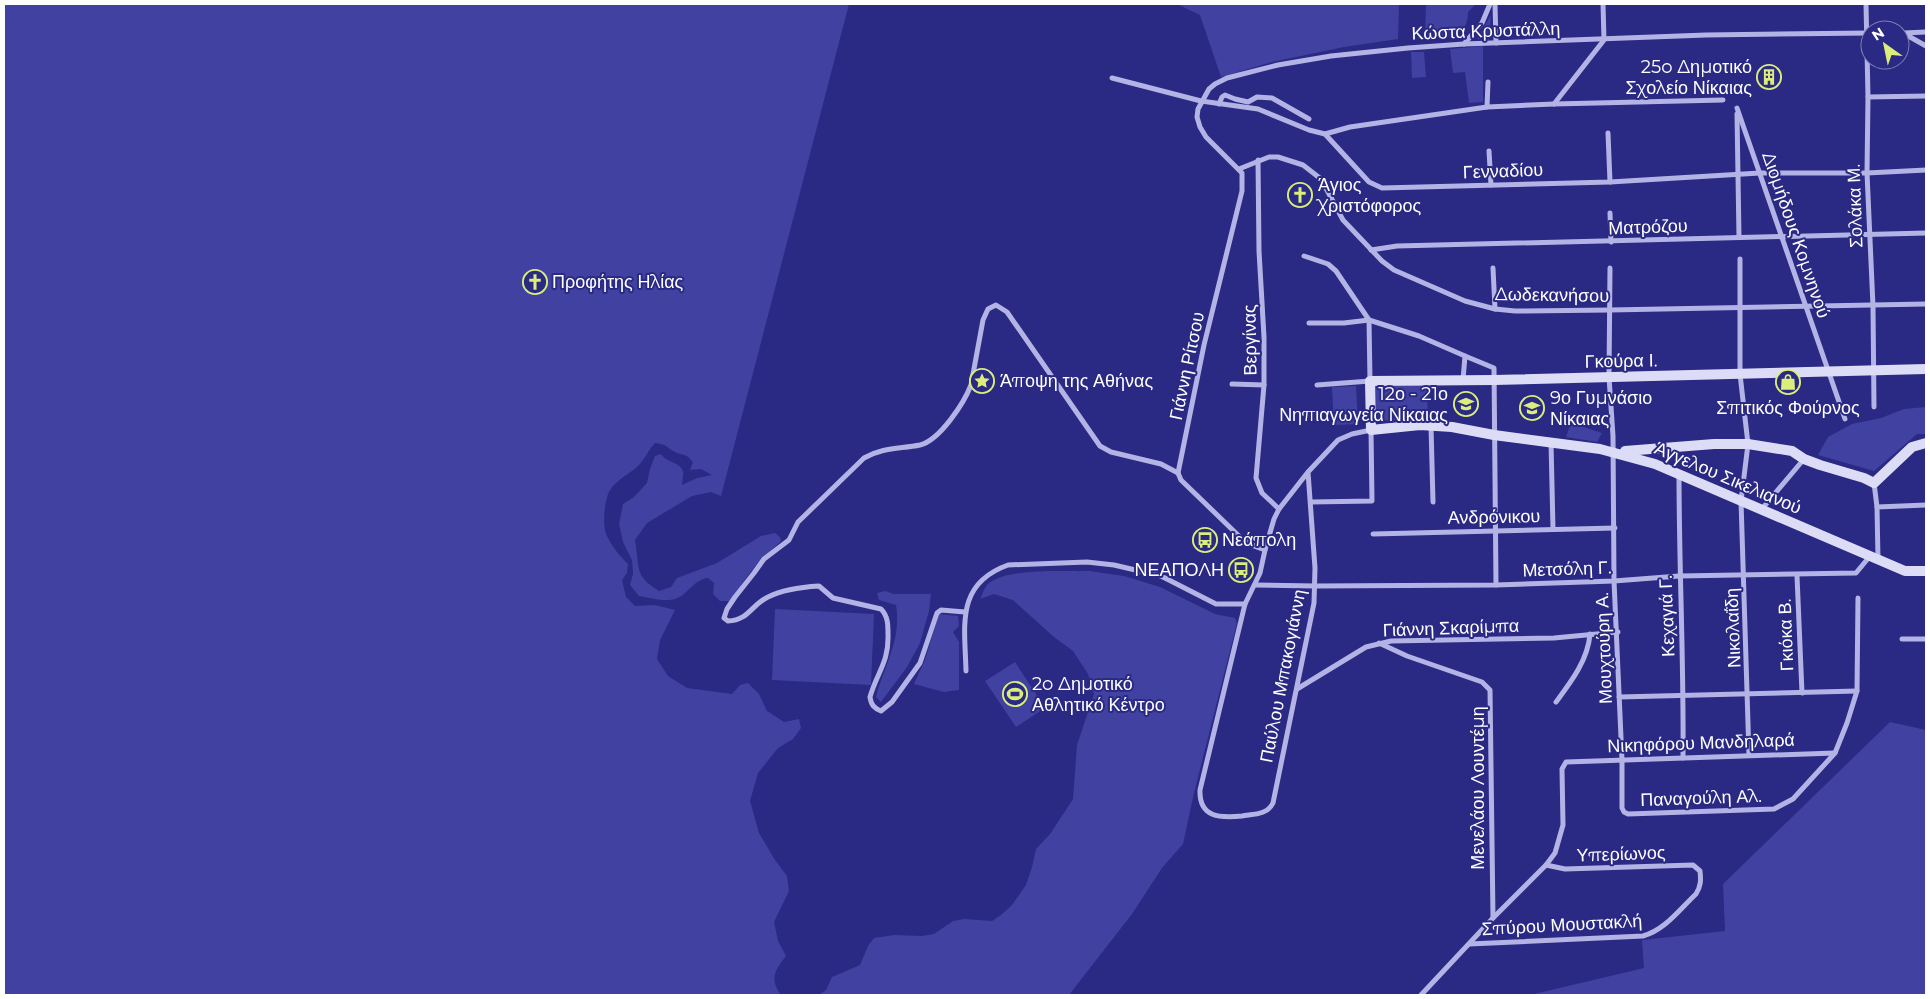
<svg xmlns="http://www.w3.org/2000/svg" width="1930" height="999" font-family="Montserrat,sans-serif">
<rect width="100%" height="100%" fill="#2a2983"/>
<g fill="#4141a1">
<path d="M4,4h845l-128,492 -10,-4 -19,4 -45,27 -12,17c5,27 -2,35 24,51l12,-4 6,-9 40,-15 44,-27 14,-3 5,4 1,4 -23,22 -13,16 -14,22h-11l-7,-7 1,-11 -6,-5c-14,1 -20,17 -33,21 -10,3 -25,-1 -36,-3l-9,-11 3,-11 -1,-14 -9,-18 -4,-18 4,-20 11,-7 13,-14 3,-14 5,-13 6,-2c6,9 20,8 22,18 1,3 -1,9 -1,13l15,-7 15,-3 -11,-6 -11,1 3,-8c-7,-9 -9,-6 -18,-10 -9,-5 -9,-8 -20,-9 -7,7 -9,15 -16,22 -9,9 -22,14 -29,25 -6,10 -8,37 -3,46 5,11 13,20 21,28l-1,9 -5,7 4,17 9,9 20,-1 20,5 -15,30 -3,19 11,17 19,12 45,6 8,-9 8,-2 11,11 8,17 17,11 15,-3 2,9 -8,11 -15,9 -20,25 -8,28 9,32 16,27 12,16 2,15 -15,31 4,19 8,15c-11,14 -17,23 -5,39h-777z"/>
<polygon points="1177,4 1399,4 1398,39 1344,47 1272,62 1221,77 1200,15"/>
<path d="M1426,4h50l-8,8c0,27 -22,25 -43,26z"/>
<polygon points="1491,15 1489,40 1477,39"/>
<polygon points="1483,46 1483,102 1469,103 1465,72 1453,73 1450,49"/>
<polygon points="1411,52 1424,52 1426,77 1412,78"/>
<polygon points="1426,384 1428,411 1422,419 1371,421 1372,386"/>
<polygon points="1356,386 1358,424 1334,425 1332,387"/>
<polygon points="1926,407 1926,434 1917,434 1874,471 1818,455 1828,437 1852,424 1881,418 1904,409"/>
<polygon points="1571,423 1602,433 1597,442 1566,437"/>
<path d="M1089,571l35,5 36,11 55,27 20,4 2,5 -43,170 -11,51 -21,24 -30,46 -63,81h-250l7,-5 6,-13 28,-12 8,-19 6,-8 20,-3 28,1 12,-2 19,-13 11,-2 28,2 9,-6 11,-10 14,-20 6,-18 4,-18 14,-15 23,-35 4,-54 17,-51 -6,-20 -15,-23 -19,-14 -41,-37 -19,-6 -14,5c2,-4 4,-10 7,-14 17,-18 77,-13 102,-14z"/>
<path d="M885,591l9,3h37l-2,17 -9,32 -13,24 -26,35 -5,-5c8,-31 26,-58 20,-92l-17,-5 -2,-7z"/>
<polygon points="775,609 874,614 871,685 772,680"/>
<polygon points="939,614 958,616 959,626 953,632 959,642 959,690 944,692 914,684 925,660"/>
<polygon points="1015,662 1045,708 1016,727 985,681"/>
<polygon points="1890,722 1926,730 1926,995 1530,995 1644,968 1642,940 1725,931 1723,884"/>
</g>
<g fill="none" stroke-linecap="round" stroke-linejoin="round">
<g stroke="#b3b3e6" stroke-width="5">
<polyline points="1495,4 1496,43"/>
<polyline points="1866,4 1868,97 1867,173 1873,306 1874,407"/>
<polyline points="1903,33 1926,46"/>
<polyline points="1904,33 1926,32"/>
<polyline points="1464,44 1482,23 1490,4"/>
<polyline points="1112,78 1201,101 1258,109 1309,130 1325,134 1369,182 1382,188 1610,182 1760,173 1867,173 1926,170"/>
<polyline points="1868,97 1926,96"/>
<polyline points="1219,104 1222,97 1225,95 1235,99 1248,102 1257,97 1272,98 1309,119"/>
<polyline points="1554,104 1604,40 1603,4"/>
<polyline points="1487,107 1488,82"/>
<polyline points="1737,108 1845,419"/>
<polyline points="1737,114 1739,237"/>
<polyline points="1608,133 1610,182"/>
<polyline points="1325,134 1350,127 1487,107 1554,104 1723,100"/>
<polyline points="1489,151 1491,185"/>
<polyline points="1258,160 1259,251 1264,337 1264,385 1256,478 1262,493 1279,509"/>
<polyline points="1239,169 1269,157 1278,157 1303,165 1321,179 1343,220 1382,261 1394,270 1465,301 1495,309 1515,311 1610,310 1926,304"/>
<polyline points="1610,213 1611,242"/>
<polyline points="1371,250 1397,246 1926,233"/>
<polyline points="1304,256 1328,264 1336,271 1369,320 1370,381 1317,385"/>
<polyline points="1740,259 1740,374 1748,444 1741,501 1749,755"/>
<polyline points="1493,268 1495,309"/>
<polyline points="1610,268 1609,377 1613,436 1614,581 1622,760 1622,808 1624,812 1628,814 1774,809 1793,799 1835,753 1847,723 1857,691 1858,598"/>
<polyline points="1309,323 1344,323 1369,320 1419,336 1465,356 1463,380"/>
<polyline points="1465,356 1494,368 1496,585"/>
<polyline points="1232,384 1264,385"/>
<polyline points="1431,426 1433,502"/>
<polyline points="1551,442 1553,529"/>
<path d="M1308,472l7,96 -1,35 -41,200c-6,12 -19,11 -31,13 -22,2 -43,2 -42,-26l45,-186 15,-31 5,-23 9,-31 5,-10 29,-37 30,-32 14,-6 19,-4 1,71 -61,1"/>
<path d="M1679,474c0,95 5,189 4,284"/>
<polyline points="1874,483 1877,507 1878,559"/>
<polyline points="1877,507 1926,505"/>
<polyline points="1761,510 1804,459"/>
<polyline points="1373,534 1615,528"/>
<polyline points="1265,550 1254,546 1242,539 1181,480 1178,473 1204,345 1242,191 1242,173 1206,137 1200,127 1197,117 1198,109 1209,89 1215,84 1227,78 1278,65 1331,56 1408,48 1464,44 1706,35 1870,33"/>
<polyline points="1797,576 1802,693"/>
<polyline points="1255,585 1315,586 1496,585 1614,581 1679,576 1856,573 1870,556"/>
<path d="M965,612l-24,-2 -4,3 -17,50 -28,39 -11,9c-7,-3 -10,-6 -11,-14 7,-25 19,-34 18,-63 0,-9 0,-18 -7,-25l-48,-11 -14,-12c-17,1 -35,3 -51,11 -17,8 -19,23 -40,24l-4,-3 3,-9 8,-12 19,-24 10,-14 25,-19 9,-18 66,-64c19,-11 36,-9 56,-13 20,-5 44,-42 51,-60l12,-65 5,-11 8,-4 11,7 93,134 11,6 50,12 17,9"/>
<polyline points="1902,639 1926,639"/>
<polyline points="1379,643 1407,656 1482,682 1490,690 1493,918"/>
<path d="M966,671c-1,-45 -11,-87 42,-106l79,-3 27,3 47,11 55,28h29"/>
<polyline points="1297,689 1366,647 1391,641 1554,638 1618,632"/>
<polyline points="1619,697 1857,691"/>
<path d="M1556,702c15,-20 32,-42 34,-68"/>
<path d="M1469,944l174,-8c22,-6 37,-27 53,-42 5,-8 5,-14 4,-23l-7,-6 -128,4 -19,-4"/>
<polyline points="1421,995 1493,918 1546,865 1555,853 1563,825 1562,769 1566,762 1835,753"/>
</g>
<g stroke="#dddcf6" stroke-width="10">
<polyline points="1926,369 1494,380 1370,381 1371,430 1420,425 1452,427 1494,435 1600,449 1655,464 1905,571 1926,571"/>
<polyline points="1625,451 1714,444 1748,444 1792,451 1804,459 1820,465 1864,478 1874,483 1912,447 1926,443"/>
</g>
</g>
<defs>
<symbol id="building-ring" viewBox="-11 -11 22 22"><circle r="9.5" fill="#2a2983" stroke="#dbed7a" stroke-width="1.5"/><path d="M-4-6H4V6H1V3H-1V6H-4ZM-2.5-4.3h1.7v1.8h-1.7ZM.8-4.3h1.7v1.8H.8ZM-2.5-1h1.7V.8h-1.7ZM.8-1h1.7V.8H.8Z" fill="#dbed7a"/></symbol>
<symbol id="church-ring" viewBox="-11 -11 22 22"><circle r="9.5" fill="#2a2983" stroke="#dbed7a" stroke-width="1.5"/><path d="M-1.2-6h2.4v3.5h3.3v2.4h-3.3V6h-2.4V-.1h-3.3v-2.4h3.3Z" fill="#dbed7a"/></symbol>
<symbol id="sight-ring" viewBox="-11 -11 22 22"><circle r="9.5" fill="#2a2983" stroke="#dbed7a" stroke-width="1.5"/><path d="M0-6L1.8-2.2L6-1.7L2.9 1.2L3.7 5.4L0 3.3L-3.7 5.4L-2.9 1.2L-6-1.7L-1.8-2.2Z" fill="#dbed7a"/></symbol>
<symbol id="shop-ring" viewBox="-11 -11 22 22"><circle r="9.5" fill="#2a2983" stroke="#dbed7a" stroke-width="1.5"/><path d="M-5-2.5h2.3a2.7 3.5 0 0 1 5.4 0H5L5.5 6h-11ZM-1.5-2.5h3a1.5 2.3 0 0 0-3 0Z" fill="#dbed7a"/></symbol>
<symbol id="school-ring" viewBox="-11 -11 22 22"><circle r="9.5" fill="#2a2983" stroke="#dbed7a" stroke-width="1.5"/><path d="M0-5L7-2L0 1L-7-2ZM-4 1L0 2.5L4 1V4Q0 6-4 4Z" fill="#dbed7a"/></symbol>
<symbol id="bus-ring" viewBox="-11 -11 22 22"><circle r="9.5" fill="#2a2983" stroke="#dbed7a" stroke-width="1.5"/><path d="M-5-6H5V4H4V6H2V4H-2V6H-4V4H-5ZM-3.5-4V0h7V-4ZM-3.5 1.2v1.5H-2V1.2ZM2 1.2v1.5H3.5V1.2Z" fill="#dbed7a"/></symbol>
<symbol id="stadium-ring" viewBox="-11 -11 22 22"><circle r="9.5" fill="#2a2983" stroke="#dbed7a" stroke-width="1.5"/><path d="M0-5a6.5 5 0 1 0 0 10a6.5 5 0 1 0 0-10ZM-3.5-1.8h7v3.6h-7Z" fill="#dbed7a"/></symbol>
</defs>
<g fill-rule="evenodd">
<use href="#building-ring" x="1755" y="63" width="28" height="28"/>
<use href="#church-ring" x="1286" y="181" width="28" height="28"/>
<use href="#church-ring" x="521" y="268" width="28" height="28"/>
<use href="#sight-ring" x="968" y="367" width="28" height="28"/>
<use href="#shop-ring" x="1774" y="368" width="28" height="28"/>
<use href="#school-ring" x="1452" y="390" width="28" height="28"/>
<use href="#school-ring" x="1518" y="394" width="28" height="28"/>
<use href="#bus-ring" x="1191" y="526" width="28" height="28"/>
<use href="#bus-ring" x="1227" y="556" width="28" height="28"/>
<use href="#stadium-ring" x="1001" y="680" width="28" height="28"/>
</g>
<g text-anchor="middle" stroke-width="4" stroke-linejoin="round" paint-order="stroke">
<g font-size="18" fill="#fff" stroke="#2a2983">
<text transform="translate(1486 31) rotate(-2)" y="6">Κώστα Κρυστάλλη</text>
<text transform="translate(1503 171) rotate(-2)" y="6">Γενναδίου</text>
<text transform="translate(1855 206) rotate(-92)" y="6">Σολάκα Μ.</text>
<text transform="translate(1648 227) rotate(-2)" y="6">Ματρόζου</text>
<text transform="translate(1796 235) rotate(71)" y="6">Διομήδους Κομνηνού</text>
<text transform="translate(1552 295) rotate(1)" y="6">Δωδεκανήσου</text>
<text transform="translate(1250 340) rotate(-91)" y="6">Βεργίνας</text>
<text transform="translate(1621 361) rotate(-1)" y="6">Γκούρα Ι.</text>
<text transform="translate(1187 366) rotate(-78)" y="6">Γιάννη Ρίτσου</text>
<text transform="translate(1728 478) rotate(23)" y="6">Άγγελου Σικελιανού</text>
<text transform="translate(1494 517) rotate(-1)" y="6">Ανδρόνικου</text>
<text transform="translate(1567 569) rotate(-2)" y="6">Μετσόλη Γ.</text>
<text transform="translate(1667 616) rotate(-92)" y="6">Κεχαγιά Γ.</text>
<text transform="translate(1451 628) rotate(-2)" y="6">Γιάννη Σκαρίμπα</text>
<text transform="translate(1733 628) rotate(-92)" y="6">Νικολαΐδη</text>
<text transform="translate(1786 635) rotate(-92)" y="6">Γκιόκα Β.</text>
<text transform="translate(1604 648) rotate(-92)" y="6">Μουχτούρη Α.</text>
<text transform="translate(1283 676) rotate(-79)" y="6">Παύλου Μπακογιάννη</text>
<text transform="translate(1701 743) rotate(-2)" y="6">Νικηφόρου Μανδηλαρά</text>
<text transform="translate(1478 788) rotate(-90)" y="6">Μενελάου Λουντέμη</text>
<text transform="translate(1701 798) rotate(-2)" y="6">Παναγούλη Αλ.</text>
<text transform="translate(1621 854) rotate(-2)" y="6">Υπερίωνος</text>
<text transform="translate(1562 925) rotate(-3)" y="6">Σπύρου Μουστακλή</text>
</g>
<g font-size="18" fill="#fff" stroke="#2a2983" text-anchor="start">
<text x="1752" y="73" text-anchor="end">25o Δημοτικό<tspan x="1752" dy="21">Σχολείο Νίκαιας</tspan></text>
<text x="1318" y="191">Άγιος<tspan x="1318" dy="21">Χριστόφορος</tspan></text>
<text x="552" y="288">Προφήτης Ηλίας</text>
<text x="1000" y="387">Άποψη της Αθήνας</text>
<text x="1448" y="400" text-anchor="end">12ο - 21ο<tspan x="1448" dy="21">Νηπιαγωγεία Νίκαιας</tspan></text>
<text x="1550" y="404">9ο Γυμνάσιο<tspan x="1550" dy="21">Νίκαιας</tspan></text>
<text x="1788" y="414" text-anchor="middle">Σπιτικός Φούρνος</text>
<text x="1222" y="546">Νεάπολη</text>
<text x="1224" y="576" text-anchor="end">ΝΕΑΠΟΛΗ</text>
<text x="1032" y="690">2o Δημοτικό<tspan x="1032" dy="21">Αθλητικό Κέντρο</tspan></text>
</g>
</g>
<rect width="1930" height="999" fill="none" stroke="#ffffff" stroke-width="10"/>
<g transform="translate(1885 45) rotate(327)"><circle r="24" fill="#2a2983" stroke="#7f7fb5"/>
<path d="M0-4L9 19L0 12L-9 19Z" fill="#dbed7a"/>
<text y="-8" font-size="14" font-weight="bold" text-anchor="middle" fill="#ffffff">N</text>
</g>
</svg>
